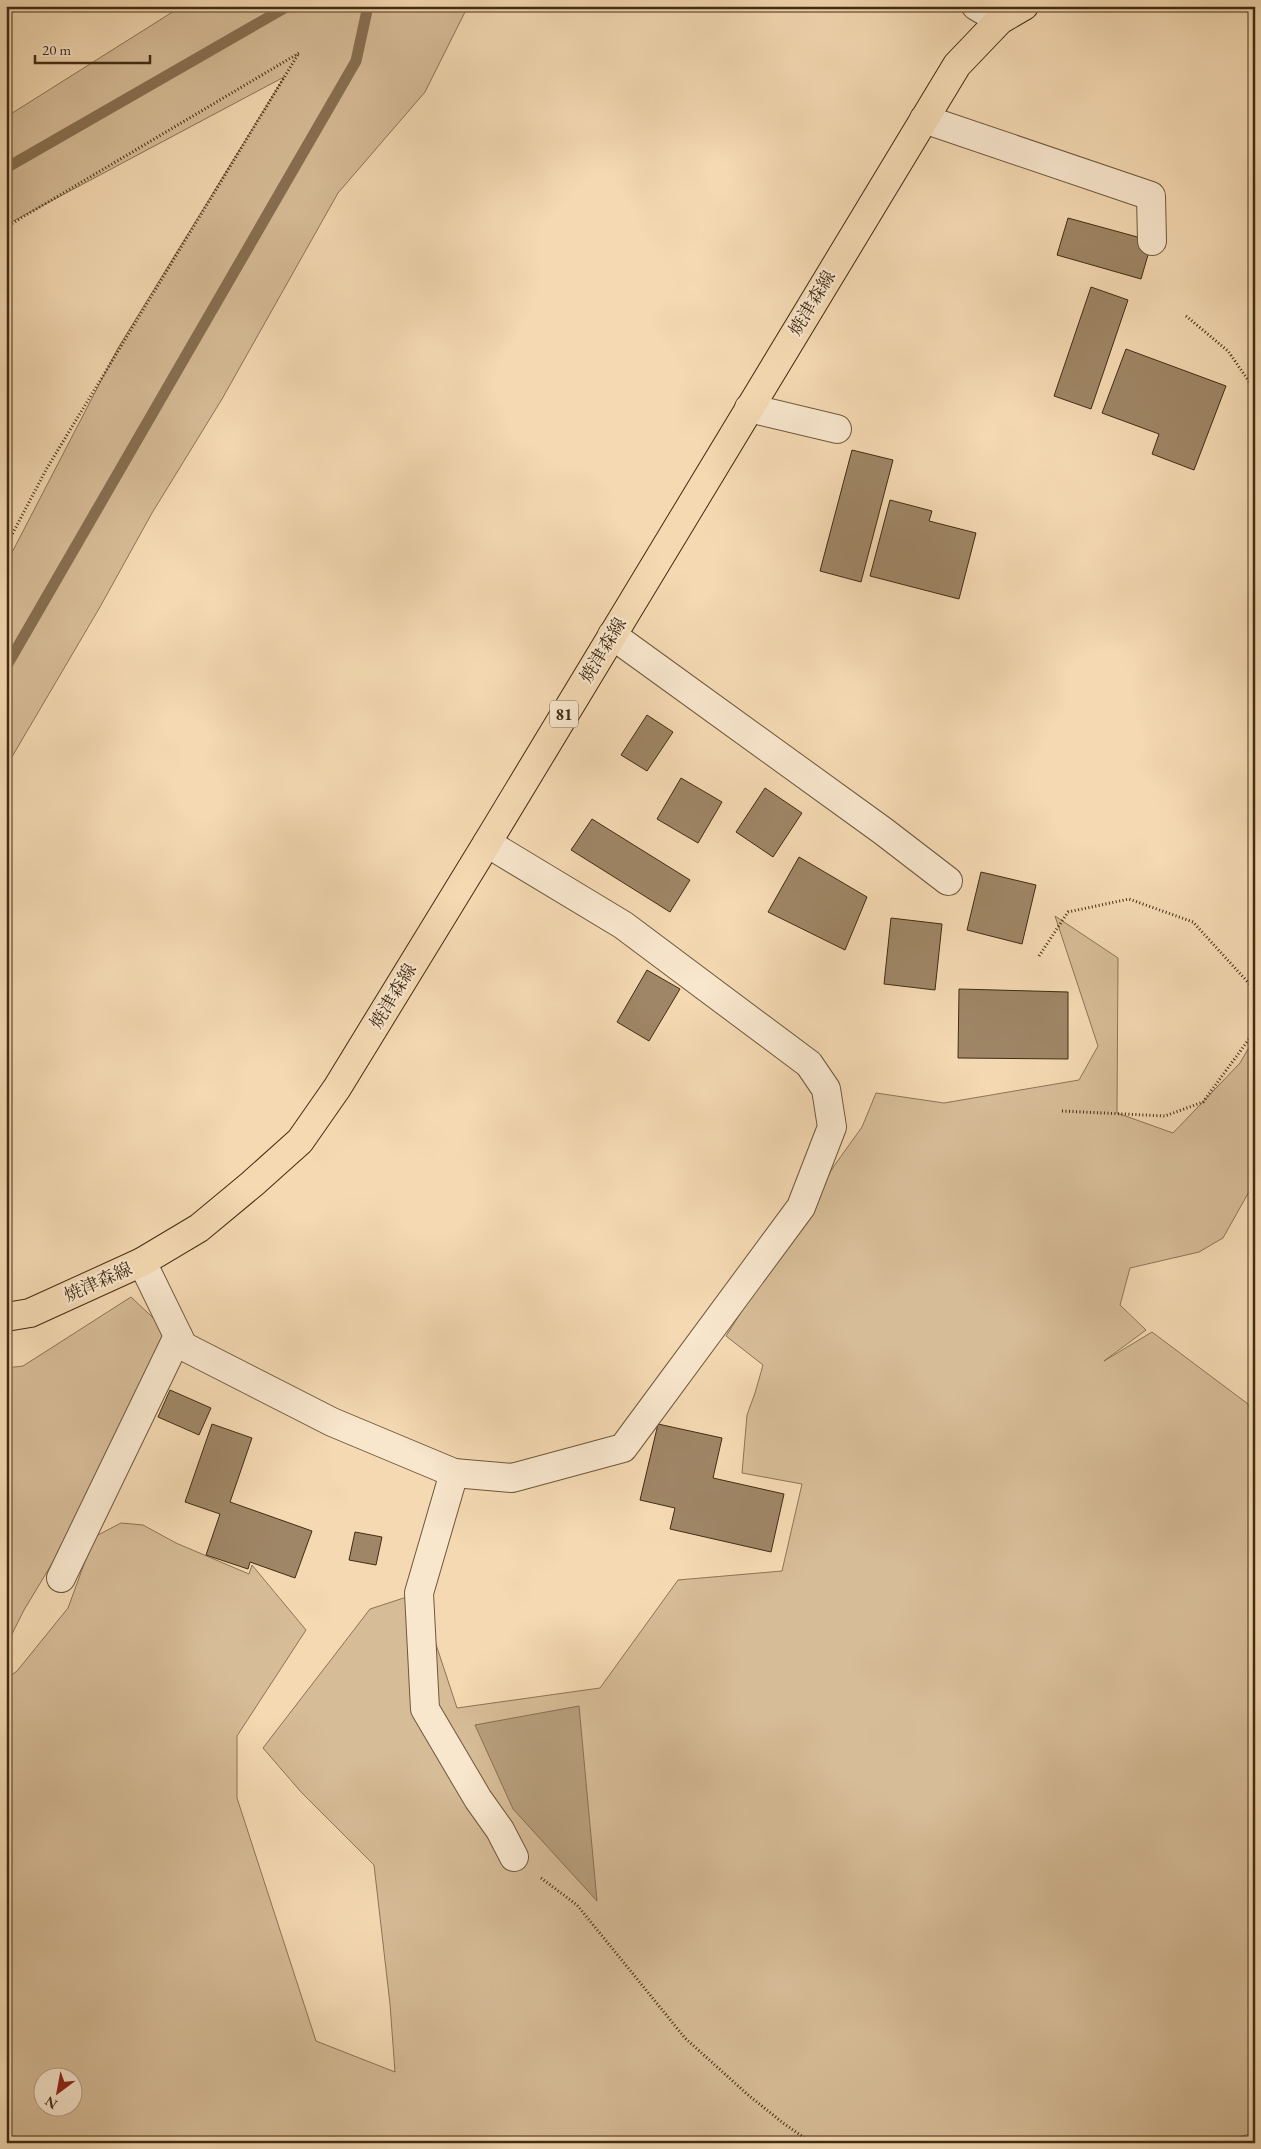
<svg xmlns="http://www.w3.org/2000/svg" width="1261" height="2149" font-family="'EB Garamond','Noto Serif JP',serif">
<rect width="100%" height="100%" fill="#f4d9b2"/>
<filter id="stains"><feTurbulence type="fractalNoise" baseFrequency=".004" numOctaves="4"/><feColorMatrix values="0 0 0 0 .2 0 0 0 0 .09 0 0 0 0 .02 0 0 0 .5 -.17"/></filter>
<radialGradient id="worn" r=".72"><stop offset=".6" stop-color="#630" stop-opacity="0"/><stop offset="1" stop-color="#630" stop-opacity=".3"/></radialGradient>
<g fill="#d6bc97" stroke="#8c7455" fill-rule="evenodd">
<polygon points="182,6 468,6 425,92 338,193 222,399 152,513 100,607 6,767 6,564 118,348 284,77 6,225 6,117"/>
<path d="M1055,916l63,42 -1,155 56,20 67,-70 15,-26v144l-32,57 -24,14 -69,16 -10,37 26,25 -42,31 48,-29 96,72 7,20v708l-34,11h-1215v-464l11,-8 51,-63 26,-71 27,-14 22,2 33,18 73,31 3,-9 54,65 -69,106v62l79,243 79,31 -5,-68 -16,-139 -73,-73 -38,-44 107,-139 49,-16 38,115 143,-20 78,-108 104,-9 20,-87 -60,-11 5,-58 8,-22 8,-28 -37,-29 108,-170 28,-39 14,-34 68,10 135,-23 19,-34zM42,2076h30v30h-30z"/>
<polygon points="131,1297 183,1346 24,1610 6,1646 6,1368 23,1366"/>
</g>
<polygon fill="#b79e7c" stroke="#887052" points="579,1706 597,1901 513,1809 475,1725"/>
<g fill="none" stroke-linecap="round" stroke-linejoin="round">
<g stroke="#887052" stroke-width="11">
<polyline points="6,168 288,6"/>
<polyline points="6,667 356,61 368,6"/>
</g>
</g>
<g fill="#9f8666" stroke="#422c13">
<polygon points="1068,218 1152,241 1141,279 1057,255"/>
<polygon points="1091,287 1128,300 1091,409 1054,396"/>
<polygon points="1126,349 1226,386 1194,470 1152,454 1159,434 1102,413"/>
<polygon points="852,450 893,460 861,582 820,571"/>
<polygon points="890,500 932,511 929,521 976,533 959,599 870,576"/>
<polygon points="647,715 673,732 647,771 621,755"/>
<polygon points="681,778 722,802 698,843 657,819"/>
<polygon points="765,788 802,813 773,857 736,832"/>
<polygon points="592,819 690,880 670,912 571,850"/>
<polygon points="799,857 867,897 845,950 768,912"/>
<polygon points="981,872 1036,885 1022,944 967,930"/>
<polygon points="891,918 942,924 935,990 884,984"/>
<polygon points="647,970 680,989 649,1041 617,1022"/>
<polygon points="959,989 1068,992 1068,1059 958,1058"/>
<polygon points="170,1390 211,1408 199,1435 158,1417"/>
<polygon points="212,1424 252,1438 230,1502 312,1531 295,1578 250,1562 248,1569 206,1555 220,1514 185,1502"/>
<polygon points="658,1424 722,1438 713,1478 784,1494 771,1552 670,1529 675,1508 640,1500"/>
<polygon points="355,1532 382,1537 376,1565 349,1560"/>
</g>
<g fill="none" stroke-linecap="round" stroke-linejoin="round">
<defs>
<g id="street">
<polyline points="976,6 1000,20"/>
<polyline points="924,119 1151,196 1152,241"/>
<polyline points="749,408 837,429"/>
<polyline points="612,635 883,831 948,881"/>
<polyline points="142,1262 183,1346 332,1422 454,1473 512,1478 623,1448 801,1207 832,1127 826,1089 809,1064 623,925 487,843"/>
<polyline points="454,1473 419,1593 425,1709 478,1799 500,1830 514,1857"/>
<polyline points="61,1578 178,1336"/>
</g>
<polyline id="primary" points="6,1317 30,1313 142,1262 199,1228 252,1184 300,1141 337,1088 487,843 957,65 1000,20 1024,6"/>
</defs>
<use href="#street" stroke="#6e573b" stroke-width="30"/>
<use href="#primary" stroke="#422c13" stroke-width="30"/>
<g stroke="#422c13" stroke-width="3" stroke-dasharray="1 2.5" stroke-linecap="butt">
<polyline points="6,227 299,53 47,468 6,546"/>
<polyline points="1186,316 1228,351 1255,390"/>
<polyline points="1039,956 1068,912 1129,899 1193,922 1255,990"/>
<polyline points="1062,1111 1165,1116 1203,1102 1255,1031"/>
<polyline points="541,1878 577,1905 685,2038 747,2094 783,2123 812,2143"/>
<polyline points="1248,2143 1255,2140"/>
</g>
<use href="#street" stroke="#f8e6cd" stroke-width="28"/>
<use href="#primary" stroke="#f4d9b2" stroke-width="28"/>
</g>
<g text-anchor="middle" stroke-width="4.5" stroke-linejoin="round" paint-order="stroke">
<rect fill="#f8e6cd" stroke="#79644b" stroke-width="1" x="550" y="700.5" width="28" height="27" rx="4"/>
<g font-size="16" font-weight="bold" fill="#422c13">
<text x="564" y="720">81</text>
</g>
<g font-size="18" fill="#422c13" stroke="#f8e6cd">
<text transform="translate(812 303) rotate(-59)" y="6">焼津森線</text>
<text transform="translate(603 650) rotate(-59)" y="6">焼津森線</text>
<text transform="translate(393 996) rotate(-59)" y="6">焼津森線</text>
<text transform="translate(98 1282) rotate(-24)" y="6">焼津森線</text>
</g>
</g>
<rect width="1261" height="2149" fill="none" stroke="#f4d9b2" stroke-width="25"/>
<rect x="8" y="8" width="1246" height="2134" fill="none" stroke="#422c13" stroke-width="2.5"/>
<rect x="12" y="12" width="1236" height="2124" fill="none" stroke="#422c13"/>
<g transform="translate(58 2092) rotate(212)"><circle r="24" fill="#f8e6cd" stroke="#af9c83"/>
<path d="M0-4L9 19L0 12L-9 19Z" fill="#8f2418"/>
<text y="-8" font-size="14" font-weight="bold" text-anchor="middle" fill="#422c13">N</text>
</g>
<path d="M35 55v8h115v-8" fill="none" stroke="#422c13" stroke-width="2.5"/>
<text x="42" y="55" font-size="15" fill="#422c13" stroke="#f8e6cd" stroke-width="4" paint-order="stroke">20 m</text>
<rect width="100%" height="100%" filter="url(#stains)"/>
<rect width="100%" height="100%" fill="url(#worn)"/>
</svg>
